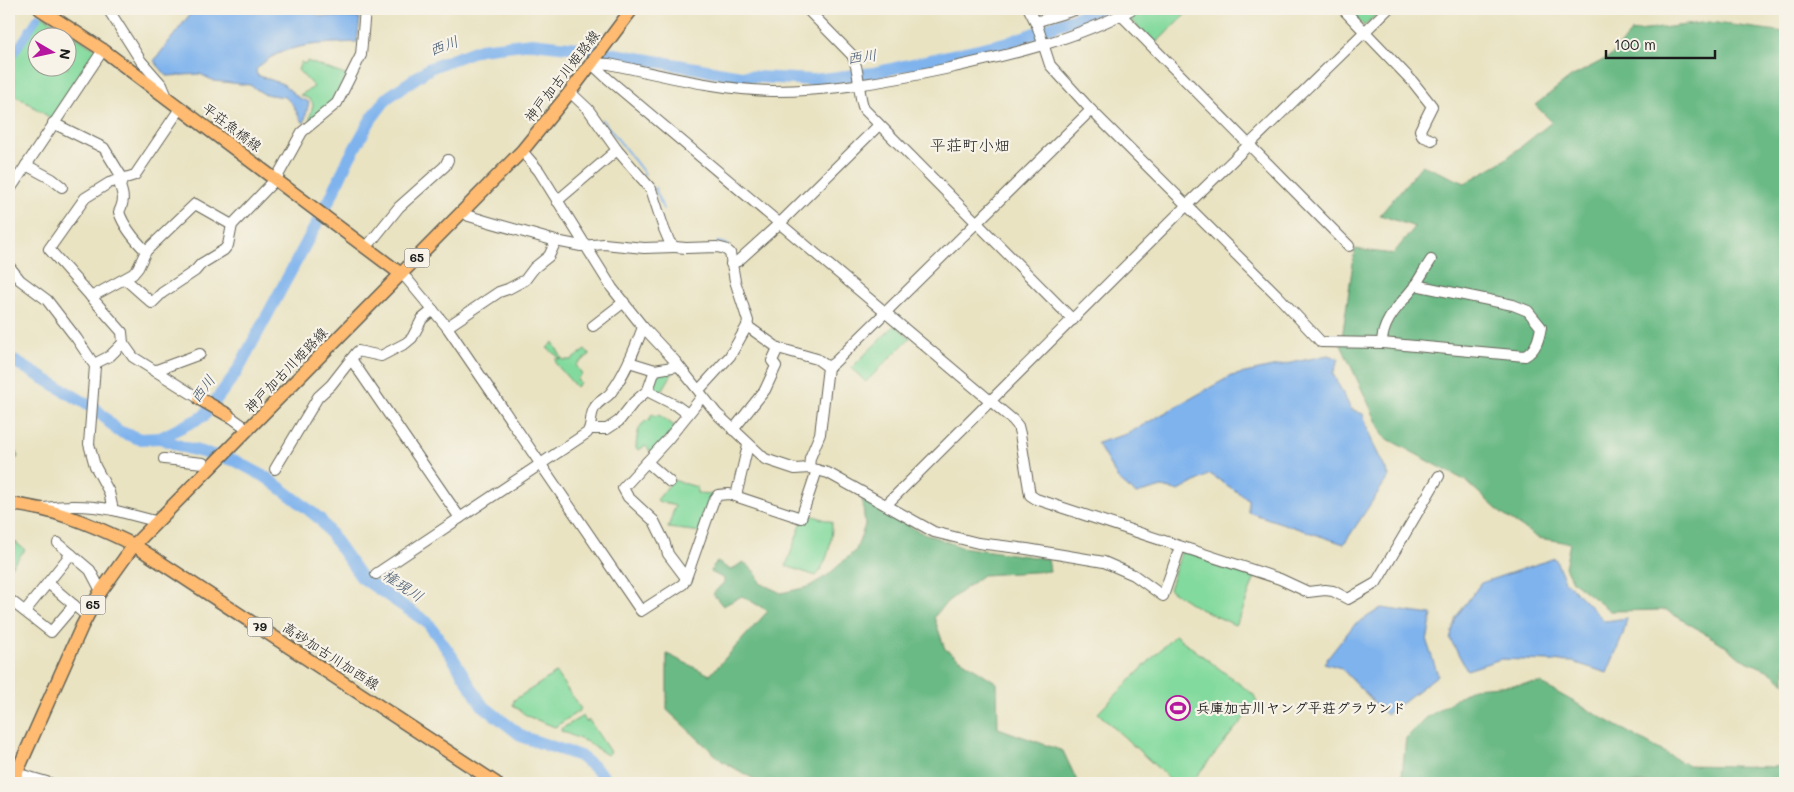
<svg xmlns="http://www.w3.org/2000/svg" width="1794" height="792" font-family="Mali,'Klee One',sans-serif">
<rect width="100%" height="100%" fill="#f7f3e8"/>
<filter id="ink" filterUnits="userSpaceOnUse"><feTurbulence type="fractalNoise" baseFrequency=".02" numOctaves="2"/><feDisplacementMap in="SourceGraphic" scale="10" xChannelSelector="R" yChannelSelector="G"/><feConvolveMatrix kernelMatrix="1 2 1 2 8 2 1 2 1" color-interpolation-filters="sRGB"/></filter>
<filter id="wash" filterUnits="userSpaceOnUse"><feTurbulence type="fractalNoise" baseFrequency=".0096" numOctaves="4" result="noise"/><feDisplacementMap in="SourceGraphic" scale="20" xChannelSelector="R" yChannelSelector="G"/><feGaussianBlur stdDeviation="1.12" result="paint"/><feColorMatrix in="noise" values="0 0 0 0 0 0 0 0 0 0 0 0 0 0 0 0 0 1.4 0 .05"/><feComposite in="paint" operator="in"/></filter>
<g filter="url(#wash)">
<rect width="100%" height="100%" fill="#e9e3c2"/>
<g fill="#83da9e" stroke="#507b5d" fill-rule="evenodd">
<polygon points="1141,9 1191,9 1155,44 1127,16"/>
<polygon points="1347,9 1382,9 1364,26"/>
<path d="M42,15l56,36 -46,68 -43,-28v-28zM38,38h30v30h-30z"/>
<path d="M307,61l41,15 -12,21 -26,24c0,-16 11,-18 -10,-26l14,-8 -16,-17 3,-8 4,2z"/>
<polygon points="895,325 910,338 866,382 851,368"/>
<polygon points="553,342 563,360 571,360 585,350 590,355 576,365 582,374 577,379 580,383 576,387 556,364 555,359 561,359 547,348"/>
<polygon points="675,369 659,396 652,392 656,372"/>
<path d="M652,414l4,2 2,-2 18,13 -24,26 -7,-7 -6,4 -3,-2c1,-11 1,-25 13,-28z"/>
<polygon points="9,438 18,457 9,466"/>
<polygon points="673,480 697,487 697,493 714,494 701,532 668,528 675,506 662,502 661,504 657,500"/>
<path d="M805,513l27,9v1c0,19 -4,39 -16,53l-30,-10z"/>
<polygon points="9,537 25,550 9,569"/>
<polygon points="1182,550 1256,574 1241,615 1235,625 1198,608 1169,589"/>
<polygon points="1175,635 1254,695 1257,702 1191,783 1174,783 1098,713"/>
<polygon points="556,673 581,709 579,711 555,727 527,716 513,705 514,700"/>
<polygon points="583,716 586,722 589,720 610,752 607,755 587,742 561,731 561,729"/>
</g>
<g fill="#6aba85" stroke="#436b50">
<polygon points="1709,22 1785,32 1785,683 1767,670 1740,658 1726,646 1666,610 1610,611 1572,581 1565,567 1570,543 1538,538 1502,514 1466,481 1384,437 1341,345 1355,249 1393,254 1415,227 1380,215 1422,165 1465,183 1503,161 1552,122 1535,105 1571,77 1611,56 1631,32"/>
<path d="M862,498l56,33 43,16 87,12 2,12 -67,4 -36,27 -13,15 11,32 52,34 1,45 65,23 15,32h-317l-39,-22 -55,-51v-56l43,21 58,-64 -26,-15 -19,10 -10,-12 11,-12v-3l-13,-7 2,-6 4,-4 14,8 12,-8c9,6 14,11 17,21l21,10 27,-6 20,-12 28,-25 9,-25z"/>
<polygon points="1540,683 1687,765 1774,767 1785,765 1785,783 1401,783 1406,738 1426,718 1473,688"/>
</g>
<g fill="#7fb3ed" stroke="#4e6884">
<path d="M194,9h119l6,7 41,2 -3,24c-33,2 -77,0 -101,28l1,5 26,9 16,14 10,4 -5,21 -4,-4 -7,-14 -8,-8 -21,-3 -14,-9 -36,-4 -14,-7 -33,2 -13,-15z"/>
<polygon points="1328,355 1339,359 1333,374 1351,409 1363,414 1373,444 1389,476 1344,544 1248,512 1248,499 1210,474 1179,491 1162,487 1136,494 1118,479 1097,443 1127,434 1231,376"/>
<polygon points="1555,558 1565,581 1605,621 1627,618 1623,635 1607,673 1573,662 1501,659 1467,670 1450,639 1456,617 1481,583"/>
<polygon points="1381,608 1432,615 1427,642 1438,675 1386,715 1341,668 1324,663 1353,626"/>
</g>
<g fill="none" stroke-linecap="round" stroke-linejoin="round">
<g stroke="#7fb3ed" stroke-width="2">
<polyline points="602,119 645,174"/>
<polyline points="655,188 663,209"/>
<polyline points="717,242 724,243 728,246"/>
</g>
<polyline stroke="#7fb3ed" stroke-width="8" points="9,61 38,17"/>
<g stroke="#7fb3ed" stroke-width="12">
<polyline points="9,358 97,410 118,431 140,439 160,438 204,416 236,373 331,197 347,162 371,119 387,98 430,68 480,49 532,43 586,49 741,76 813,80 873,73 1013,41 1100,9"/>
<polyline points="160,438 183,447 236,461 267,478 299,502 320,519 361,577 428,623 451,655 482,705 523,737 580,756 595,768 610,783"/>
</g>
</g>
</g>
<g filter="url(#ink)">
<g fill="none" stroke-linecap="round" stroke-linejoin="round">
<defs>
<g id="minor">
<polyline points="108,9 141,61 162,85 167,97"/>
<path d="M807,9l45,46c9,17 5,37 12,54l209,211"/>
<path d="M1029,9l8,16 13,40 41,45 187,186 43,46 61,1 143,13c11,-6 14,-17 16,-29l-13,-16 -15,-6 -98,-20"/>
<polyline points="1343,9 1413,82 1432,106 1420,130 1422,136 1432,140"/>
<polyline points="1121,15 1349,246"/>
<polyline points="1035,22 1078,9"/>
<polyline points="591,63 607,78 1013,420 1018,426 1020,434 1030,495 1036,499 1280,579 1308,592 1325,590 1333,591 1348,599 1376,583 1439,476"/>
<path d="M591,63l18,1c53,11 109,26 164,27 59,0 115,-10 172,-22 64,-14 129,-29 187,-60"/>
<polyline points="570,92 588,109 617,150 651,189 664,229 670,243 675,247 686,248 717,247 725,249 730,253 735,281 748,321 747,326 778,348 817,359 828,367 820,434 810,458 809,468"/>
<polyline points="181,107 135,175 109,183 85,198 49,249 122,332 123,343 133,357 200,399"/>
<path d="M53,123l51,25 19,31 -3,7c4,11 4,16 -1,26 5,15 16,28 27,39"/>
<polyline points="522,151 539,171 612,288 643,327 675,361 717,414 765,459 795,469 809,468 828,473 934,532 978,543 1027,549 1104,562 1134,575 1163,596 1180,547"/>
<polyline points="26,165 52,179 62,187"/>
<polyline points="9,191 103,50"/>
<polyline points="557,201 617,150"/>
<polyline points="464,212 469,216 489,222 556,241 581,246 604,244 644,248 675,247"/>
<polyline points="366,248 399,207 445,166 448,160"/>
<polyline points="731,264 738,261 780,223 879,125"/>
<polyline points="9,266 20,280 47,300 77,339 95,366 89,444 95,466 109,492 113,510 155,521"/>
<polyline points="401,274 407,279 447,327 641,611 683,584 686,578 713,502 718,495 729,494 801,518 817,470"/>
<polyline points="125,279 152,303 162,293 195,271 201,264 224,250 228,245 232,225 276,179 302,132 337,103 361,55 365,9"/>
<polyline points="91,297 133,274 138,268 146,251 195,204 232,225"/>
<polyline points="593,326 624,302"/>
<polyline points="447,327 499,292 508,289 525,280 534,268 549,256 556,241"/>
<path d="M1382,343c0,-23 19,-39 32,-56 6,-9 11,-18 17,-27"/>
<polyline points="351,359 460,518"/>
<polyline points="629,362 655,370 678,366"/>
<polyline points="95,366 96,363 110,356 123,343"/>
<polyline points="828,367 834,363 1091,110"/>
<polyline points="154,371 200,354"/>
<polyline points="648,390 651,393 677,406 688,414"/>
<polyline points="699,390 730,356 747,326"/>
<polyline points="228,415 249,430"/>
<polyline points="590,429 607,429 619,421 634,402 648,390 655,370"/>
<polyline points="733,430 765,390 776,366 772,361 778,348"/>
<polyline points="164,459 203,463 210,468"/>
<polyline points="647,462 670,482"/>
<polyline points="275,469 318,397 331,385 356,353 358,351 381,356 406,343 412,338 422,319 433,310"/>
<polyline points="736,496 748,445"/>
<polyline points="886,505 1187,205 1388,9"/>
<path d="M44,508c23,-3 46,-3 69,2"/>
<polyline points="58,543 90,570 101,591"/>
<path d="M376,574l211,-141c6,-8 2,-18 8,-26 4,-7 13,-9 17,-16 14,-19 23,-42 31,-64"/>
<polyline points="686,578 668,554 664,541 654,521 628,497 623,488 668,439 702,397"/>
<polyline points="48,583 82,612"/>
<polyline points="10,600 51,632 74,605"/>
<polyline points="25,611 71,554"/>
<polyline points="9,771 50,783"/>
</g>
<g id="major">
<polyline points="40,9 103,50 401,274"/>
<polyline points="200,399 228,415"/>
<path d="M9,504c45,4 84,21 125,41l362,238"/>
<polyline points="12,783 82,626 99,594 134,545 522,151 570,92 632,9"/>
</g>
</defs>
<use href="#minor" stroke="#646256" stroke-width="12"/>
<use href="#major" stroke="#646256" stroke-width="15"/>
<use href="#minor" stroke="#fff" stroke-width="10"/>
<use href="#major" stroke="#febb71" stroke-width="12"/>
</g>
</g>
<defs>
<symbol id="stadium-ring" viewBox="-11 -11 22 22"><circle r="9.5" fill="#f7f3e8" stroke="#b5179e" stroke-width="1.5"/><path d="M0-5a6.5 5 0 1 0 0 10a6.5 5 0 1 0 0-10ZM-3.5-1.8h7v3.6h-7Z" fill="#b5179e"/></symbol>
</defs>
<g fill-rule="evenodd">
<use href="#stadium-ring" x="1164" y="694" width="28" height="28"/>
</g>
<g text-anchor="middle" stroke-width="4.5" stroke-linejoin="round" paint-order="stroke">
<g fill="#f7f3e8" stroke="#5e5c59" stroke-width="1">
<rect x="404.5" y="248.5" width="25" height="19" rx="4"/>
<rect x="80.5" y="595.5" width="25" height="19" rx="4"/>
<rect x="247.5" y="617.5" width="25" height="19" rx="4"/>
</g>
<g font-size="12" font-weight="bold" fill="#1c1c1c">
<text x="417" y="262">65</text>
<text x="93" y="609">65</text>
<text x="260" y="631">79</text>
</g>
<g font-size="14" fill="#1c1c1c" stroke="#f7f3e8">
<text transform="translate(562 76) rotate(-52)" y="5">神戸加古川姫路線</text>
<text transform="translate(232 127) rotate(37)" y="5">平荘魚橋線</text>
<text transform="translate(286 370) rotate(-46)" y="5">神戸加古川姫路線</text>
<text transform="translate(331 656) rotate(33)" y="5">高砂加古川加西線</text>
</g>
<g font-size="14" font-weight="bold" fill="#1c1c1c" stroke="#f7f3e8" text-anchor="start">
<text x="1196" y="713">兵庫加古川ヤング平荘グラウンド</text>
</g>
<g font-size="15" font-style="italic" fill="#445870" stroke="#f7f3e8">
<text transform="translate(444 46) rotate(-21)" y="5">西川</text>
<text transform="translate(862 57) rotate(-8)" y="5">西川</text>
<text transform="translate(203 389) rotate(-53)" y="5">西川</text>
<text transform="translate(403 586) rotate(34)" y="5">権現川</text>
</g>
<g font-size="16" fill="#1c1c1c" stroke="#f7f3e8">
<text x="970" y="151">平荘町小畑</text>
</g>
</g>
<rect width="1794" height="792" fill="none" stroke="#f7f3e8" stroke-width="30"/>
<g transform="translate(52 52) rotate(99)"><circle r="24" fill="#f7f3e8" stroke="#9f9d96"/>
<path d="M0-4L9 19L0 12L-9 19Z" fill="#b5179e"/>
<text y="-8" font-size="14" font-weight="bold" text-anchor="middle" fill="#1c1c1c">N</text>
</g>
<path d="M1606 50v8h109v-8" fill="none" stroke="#1c1c1c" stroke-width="2.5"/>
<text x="1614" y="50" font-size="15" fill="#1c1c1c" stroke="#f7f3e8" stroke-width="4" paint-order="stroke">100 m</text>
</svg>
